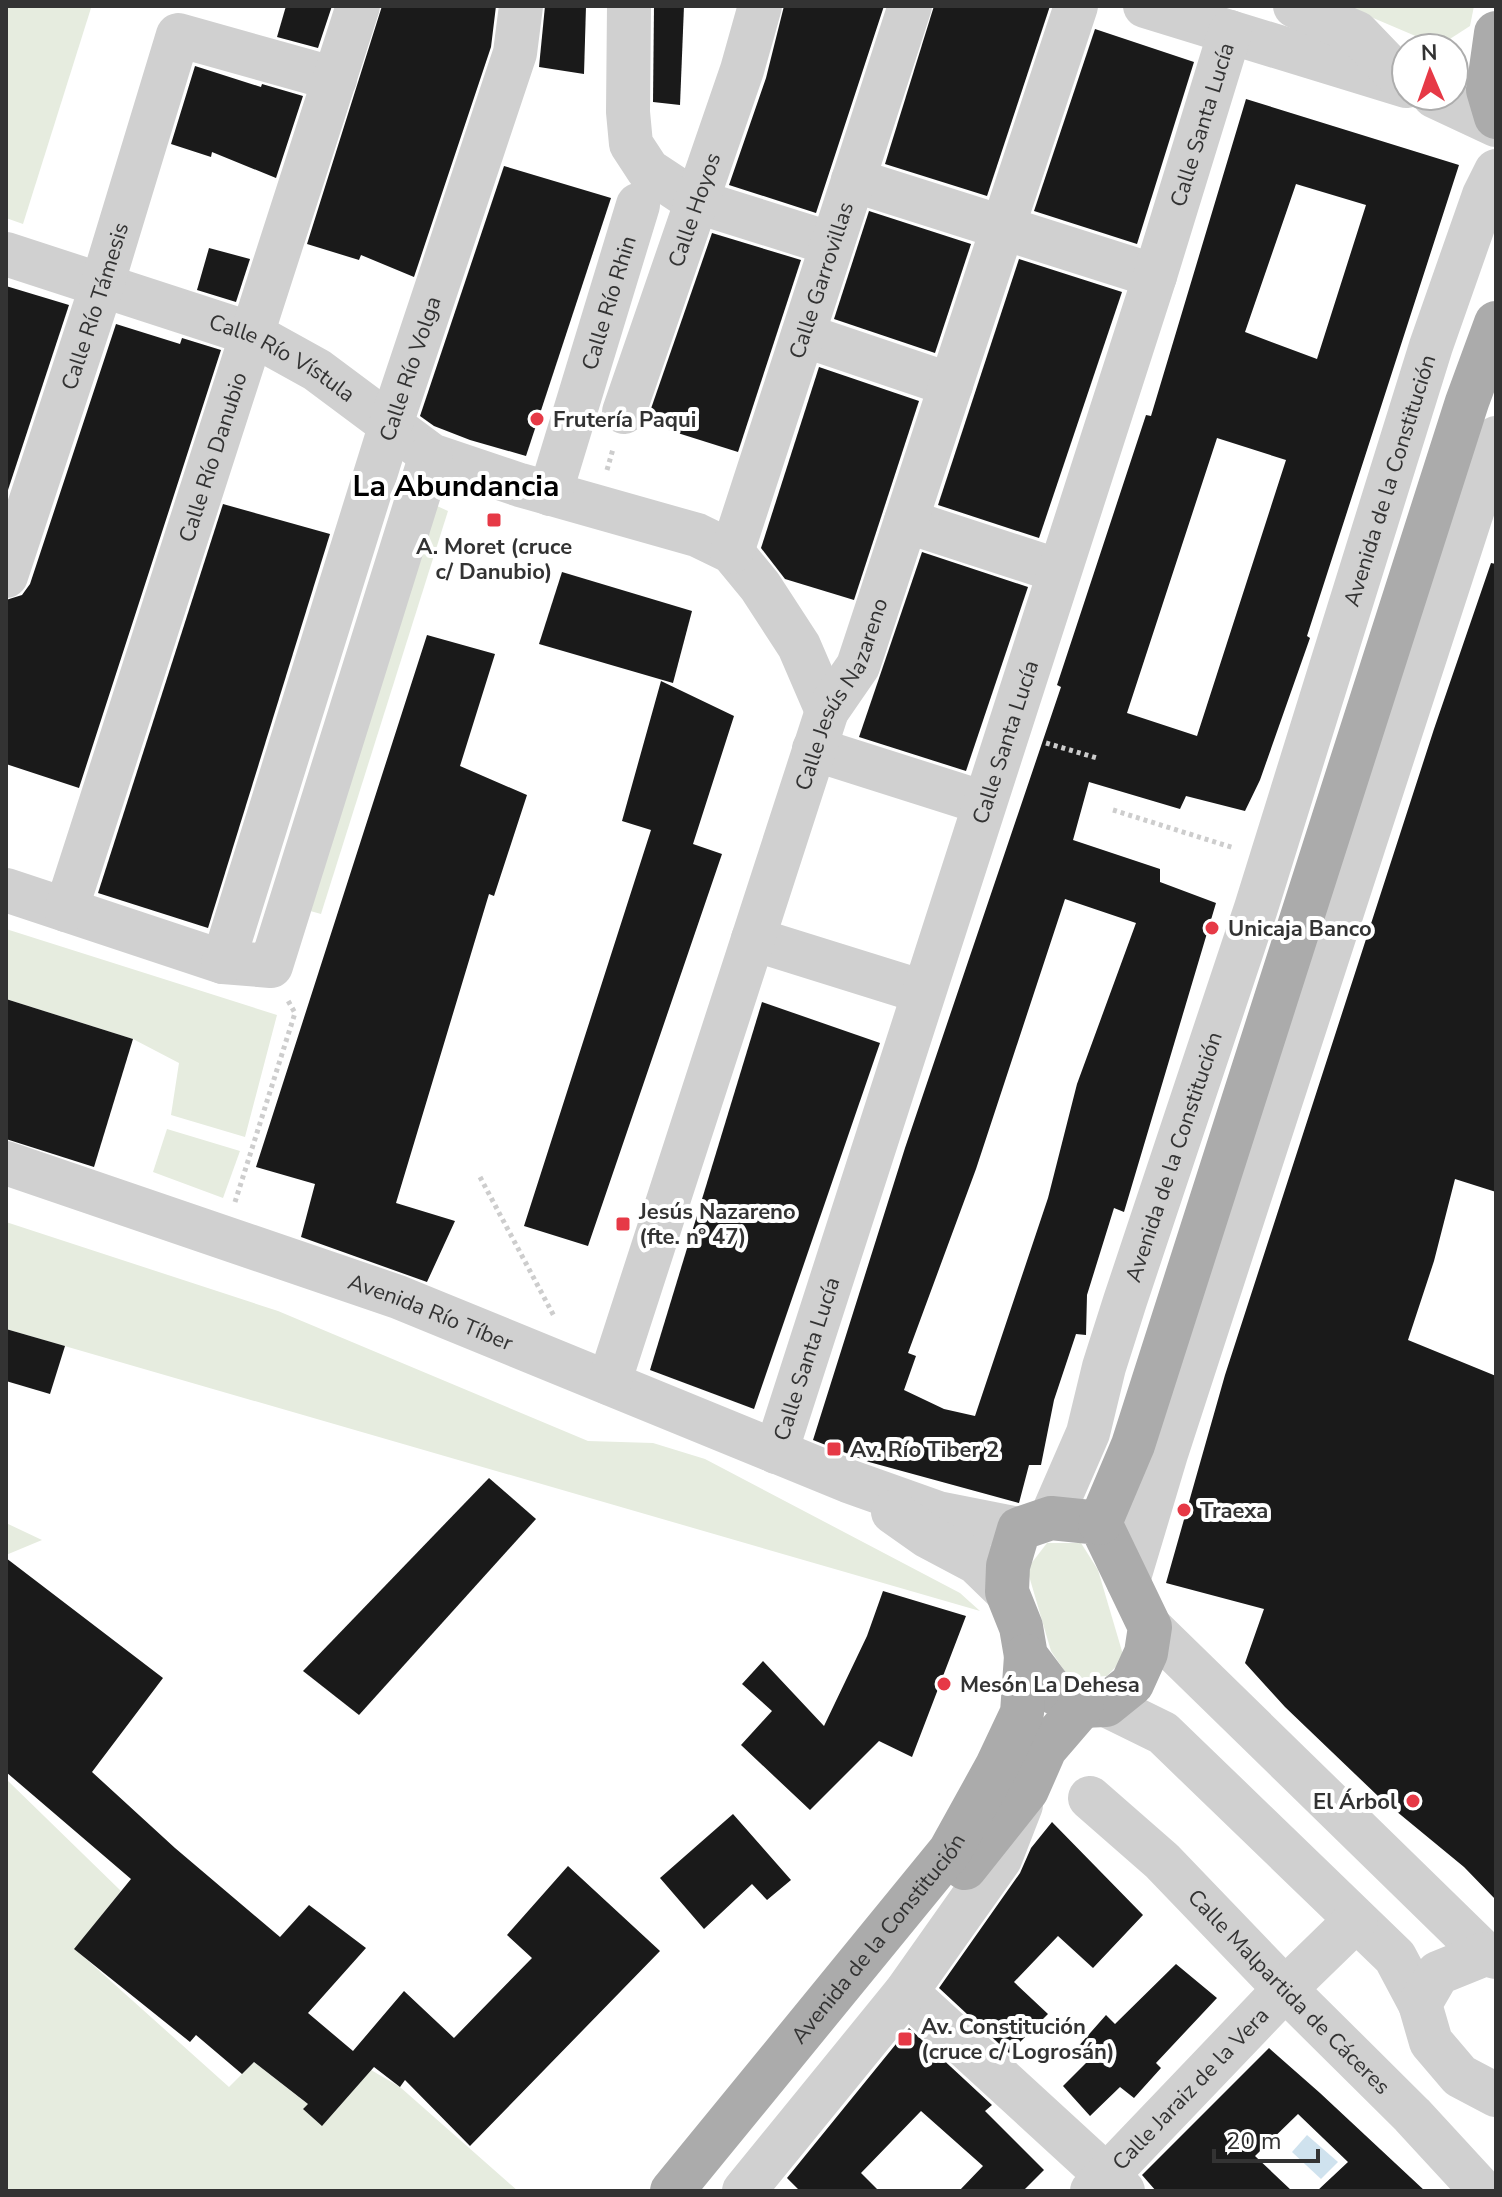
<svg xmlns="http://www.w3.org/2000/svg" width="1502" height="2197" font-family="'Nunito Sans',sans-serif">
<rect width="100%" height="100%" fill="#fff"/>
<g fill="#e6ecdf">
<polygon points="6,6 91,8 23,224 6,218"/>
<polygon points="1345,6 1474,6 1470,26 1439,46"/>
<polygon points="426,501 448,511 321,914 296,907"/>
<polygon points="6,929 277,1015 245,1137 171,1115 179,1063 133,1039 6,999"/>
<polygon points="167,1129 240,1151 223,1198 153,1172"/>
<polygon points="6,1222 278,1311 588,1441 653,1443 705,1459 960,1593 980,1611 6,1329"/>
<polygon points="6,1523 42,1540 6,1555"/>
<polygon points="1047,1543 1081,1543 1098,1570 1124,1658 1107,1676 1070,1679 1051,1651 1027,1569"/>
<polygon points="6,1779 121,1891 75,1949 229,2087 254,2062 327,2119 371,2070 400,2087 518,2191 6,2191"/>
</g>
<polygon fill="#cfe2ee" points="1307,2135 1338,2162 1321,2179 1292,2152"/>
<g fill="#1a1a1a" fill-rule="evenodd">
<polygon points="286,6 332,6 318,48 277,37"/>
<polygon points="382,6 496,6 491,47 414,277 361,255 359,260 307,244"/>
<polygon points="545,6 586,6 584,74 539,67"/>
<polygon points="654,6 684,6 680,105 653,102"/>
<polygon points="784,6 884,6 816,213 729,185 766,78"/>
<polygon points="934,6 1050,6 987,196 885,164"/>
<polygon points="1095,29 1194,62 1137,244 1034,211"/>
<polygon points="195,66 261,87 262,84 303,96 276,178 212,152 211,157 171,144"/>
<path d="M1246,99l213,66 -152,471 3,2 -50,142 -15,31 -59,-15 -6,13 -91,-27 -16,58 87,29v13l56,21 -92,309 -10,-4 -27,87 -1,40 -10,-1 -22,66 -13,65h-12l-10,38 -150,-41 -56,-22 92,-292 156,-461 -4,-2 89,-270 5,1zM1296,184l70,21 -49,154 -72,-27zM1217,438l69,22 -89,276 -70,-23zM1065,899l71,24 -59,161 -29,114 -73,218 -31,-7 -40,-19 12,-34 -8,-3 68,-184z"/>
<polygon points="504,166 611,198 526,456 470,440 434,426 420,416"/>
<polygon points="869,211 971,244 935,353 834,319"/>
<polygon points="712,233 801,260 738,452 646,423"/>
<polygon points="209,248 250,259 236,302 197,290"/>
<polygon points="1019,259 1122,292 1039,538 938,505"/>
<polygon points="6,286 69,305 6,496"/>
<polygon points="116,324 180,344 182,338 221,350 79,788 6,764 6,600 22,595 30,584"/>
<polygon points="819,367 919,401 854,600 785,579 761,548"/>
<polygon points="223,504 330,534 208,928 98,893"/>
<polygon points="922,552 1028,587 966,771 859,737"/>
<polygon points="1491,563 1496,564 1496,1192 1455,1179 1434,1261 1408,1340 1496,1376 1496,1900 1464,1867 1379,1797 1285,1707 1245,1663 1264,1609 1166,1583 1225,1375 1434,729"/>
<polygon points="562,572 692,611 673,683 539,644"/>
<polygon points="427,635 495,654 460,766 527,795 494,896 489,894 396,1203 455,1221 427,1282 301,1237 315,1184 256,1167"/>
<polygon points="661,681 734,716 693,844 722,854 588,1246 524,1226 651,830 622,821"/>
<polygon points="6,999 133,1039 94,1167 6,1139"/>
<polygon points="762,1002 880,1043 754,1409 650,1370"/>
<polygon points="6,1329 65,1346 50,1394 6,1381"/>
<polygon points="489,1478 536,1519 359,1715 303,1671"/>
<polygon points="6,1558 163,1678 92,1772 175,1848 280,1937 309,1905 366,1948 308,2013 353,2051 404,1991 454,2038 532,1958 507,1935 568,1866 660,1951 470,2146 405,2080 400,2087 374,2067 322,2126 303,2109 308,2104 254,2062 242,2074 196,2035 190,2042 74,1949 131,1879 6,1772"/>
<polygon points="883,1591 966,1616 912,1757 879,1741 810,1810 741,1745 772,1711 742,1684 763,1661 824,1726 867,1636"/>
<polygon points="733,1814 791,1880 767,1900 752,1884 704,1929 660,1878"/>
<polygon points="1052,1822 1143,1915 1093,1968 1058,1936 1014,1982 1048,2014 1009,2053 939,1988 1020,1873 1031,1848"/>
<polygon points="1176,1964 1217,1998 1156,2063 1161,2068 1134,2098 1120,2087 1090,2116 1063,2086 1089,2060 1076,2049 1106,2015 1115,2024"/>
<polygon points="909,2028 992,2105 985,2111 1044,2170 1023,2191 959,2191 983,2166 921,2111 861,2173 879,2191 800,2191 787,2178"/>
<polygon points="1269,2048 1320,2093 1425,2191 1317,2191 1348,2162 1298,2114 1255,2156 1292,2191 1156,2191 1142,2175"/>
</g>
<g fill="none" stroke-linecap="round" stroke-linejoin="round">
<g stroke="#cdcdcd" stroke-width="5" stroke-dasharray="4 4" stroke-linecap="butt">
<polyline points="607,470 613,449"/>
<polyline points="1046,743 1097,758"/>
<polyline points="1113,810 1234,848"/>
<polyline points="480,1177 555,1318"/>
<polyline points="235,1202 295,1013 287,999"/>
</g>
<g stroke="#d0d0d0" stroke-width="44">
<polyline points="629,6 628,112 631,144 648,170 695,201 832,244"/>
<polyline points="1145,6 1406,86"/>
<polyline points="1295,6 1357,33 1406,84"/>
<polyline points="1434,96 1496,125"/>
<polyline points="853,180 1155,276"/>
<path id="s1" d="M6,254l246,80 65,36 114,85 89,30 177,50 35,17 28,34 39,60 28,65"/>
<polyline points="803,335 951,385"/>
<path id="s2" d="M624,412l118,-342 18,-64"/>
<path id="s3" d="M550,494l88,-289"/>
<polyline points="906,521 1059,571"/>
<path id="s4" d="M732,552l178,-546"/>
<path id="s5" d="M6,576l96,-291 76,-250 157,44"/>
<polyline points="814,749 984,803"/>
<polyline points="6,890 223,962 271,966 431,455"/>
<path id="s6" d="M66,910l292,-904"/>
<polyline points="753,939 923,992"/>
<path id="s7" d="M223,962l168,-538 124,-371 6,-47"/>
<path id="s8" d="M6,1163l392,134 450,184 90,32 81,16"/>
<path id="s9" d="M609,1383l218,-672 31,-45 218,-660"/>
<path id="s10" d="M776,1452l379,-1176 75,-244"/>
<polyline points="893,1512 927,1536 976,1562 1007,1592"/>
<path id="s11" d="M1051,1518l37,-85 16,-66 21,-66 131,-393 175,-562 53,-151 12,-24"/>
<polyline points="1128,1581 1166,1454 1496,438"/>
<polyline points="1150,1627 1485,1954"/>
<polyline points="1106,1705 1163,1733 1395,1957 1420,2004"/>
<path id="s12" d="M1090,1798l72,63 123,128 127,126 70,76"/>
<polyline points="1496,1957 1485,1954 1438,1973 1420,2004 1431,2042 1460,2076 1496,2095"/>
<polyline points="906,1992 1123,2191"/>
<polyline points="744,2191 906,1992 1000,1859 1021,1805"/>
<path id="s13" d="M1092,2191l193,-202 71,-69"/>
</g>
<g stroke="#ababab" stroke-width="44">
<polyline points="1496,33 1488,90 1496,117"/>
<polygon points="1051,1518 1100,1523 1150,1627 1146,1653 1132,1684 1106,1705 1082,1706 1053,1692 1026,1656 1021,1627 1007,1592 1008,1566 1019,1529"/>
<polyline points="1100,1523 1133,1445 1467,402 1496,323"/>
<polyline points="965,1868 1027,1790 1045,1749 1082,1706"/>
<path id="s14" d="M672,2191l278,-340 47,-85 25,-53 4,-57"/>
</g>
</g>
<g fill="#e63946" stroke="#fff" stroke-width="3">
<circle cx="537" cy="419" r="8"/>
<rect x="486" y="512" width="16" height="16" rx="4"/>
<circle cx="1212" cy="928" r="8"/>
<rect x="615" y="1216" width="16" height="16" rx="4"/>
<rect x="826" y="1441" width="16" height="16" rx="4"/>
<circle cx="1184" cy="1510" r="8"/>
<circle cx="944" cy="1684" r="8"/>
<circle cx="1413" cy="1801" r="8"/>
<rect x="897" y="2031" width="16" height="16" rx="4"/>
</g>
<g text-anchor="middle" stroke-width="8" stroke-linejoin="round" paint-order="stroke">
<g font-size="22" fill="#333" stroke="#fff">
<text dy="8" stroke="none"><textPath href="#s10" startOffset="1394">Calle Santa Lucía</textPath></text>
<text dy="8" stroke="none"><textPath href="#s2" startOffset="214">Calle Hoyos</textPath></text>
<text dy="8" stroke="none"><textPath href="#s4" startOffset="286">Calle Garrovillas</textPath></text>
<text dy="8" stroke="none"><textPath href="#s3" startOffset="200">Calle Río Rhin</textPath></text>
<text dy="8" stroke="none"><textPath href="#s5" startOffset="284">Calle Río Támesis</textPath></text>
<text dy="8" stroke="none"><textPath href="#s1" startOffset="296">Calle Río Vístula</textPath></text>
<text dy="8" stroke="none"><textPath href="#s7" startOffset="622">Calle Río Volga</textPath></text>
<text dy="8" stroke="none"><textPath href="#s6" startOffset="476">Calle Río Danubio</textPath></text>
<text dy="8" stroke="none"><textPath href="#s11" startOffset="1092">Avenida de la Constitución</textPath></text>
<text dy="8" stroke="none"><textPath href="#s9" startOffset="728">Calle Jesús Nazareno</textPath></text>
<text dy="8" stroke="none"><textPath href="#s10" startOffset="746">Calle Santa Lucía</textPath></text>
<text dy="8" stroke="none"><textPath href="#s11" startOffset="382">Avenida de la Constitución</textPath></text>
<text dy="8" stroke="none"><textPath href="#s8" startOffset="450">Avenida Río Tíber</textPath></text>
<text dy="8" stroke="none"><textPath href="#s10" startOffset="98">Calle Santa Lucía</textPath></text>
<text dy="8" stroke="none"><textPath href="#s14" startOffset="326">Avenida de la Constitución</textPath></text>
<text dy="8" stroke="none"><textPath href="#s12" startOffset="278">Calle Malpartida de Cáceres</textPath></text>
<text dy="8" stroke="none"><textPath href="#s13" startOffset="142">Calle Jaraiz de la Vera</textPath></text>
</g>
<g font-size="22" font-weight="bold" fill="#333" stroke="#fff" text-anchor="start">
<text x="553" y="427">Frutería Paqui</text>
<text x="494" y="554" text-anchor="middle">A. Moret (cruce<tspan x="494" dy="25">c/ Danubio)</tspan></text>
<text x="1228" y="936">Unicaja Banco</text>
<text x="639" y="1219">Jesús Nazareno<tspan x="639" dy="25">(fte. nº 47)</tspan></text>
<text x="850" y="1457">Av. Río Tiber 2</text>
<text x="1200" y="1518">Traexa</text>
<text x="960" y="1692">Mesón La Dehesa</text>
<text x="1397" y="1809" text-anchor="end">El Árbol</text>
<text x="921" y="2034">Av. Constitución<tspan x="921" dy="25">(cruce c/ Logrosán)</tspan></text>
</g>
<g font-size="30" font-weight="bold" fill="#000" stroke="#fff">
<text x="456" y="496">La Abundancia</text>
</g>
</g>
<rect width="1502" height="2197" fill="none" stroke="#333333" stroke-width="16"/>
<g transform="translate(1430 72) rotate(358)"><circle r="38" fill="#ffffff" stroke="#adadad" stroke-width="2"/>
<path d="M0-6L14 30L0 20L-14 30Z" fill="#e63946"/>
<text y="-12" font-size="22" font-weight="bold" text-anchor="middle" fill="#333333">N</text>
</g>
<path d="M1214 2149v12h104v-12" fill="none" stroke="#333333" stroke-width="4"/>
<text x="1226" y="2149" font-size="24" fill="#333333" stroke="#ffffff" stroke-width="6" paint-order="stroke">20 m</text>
</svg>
